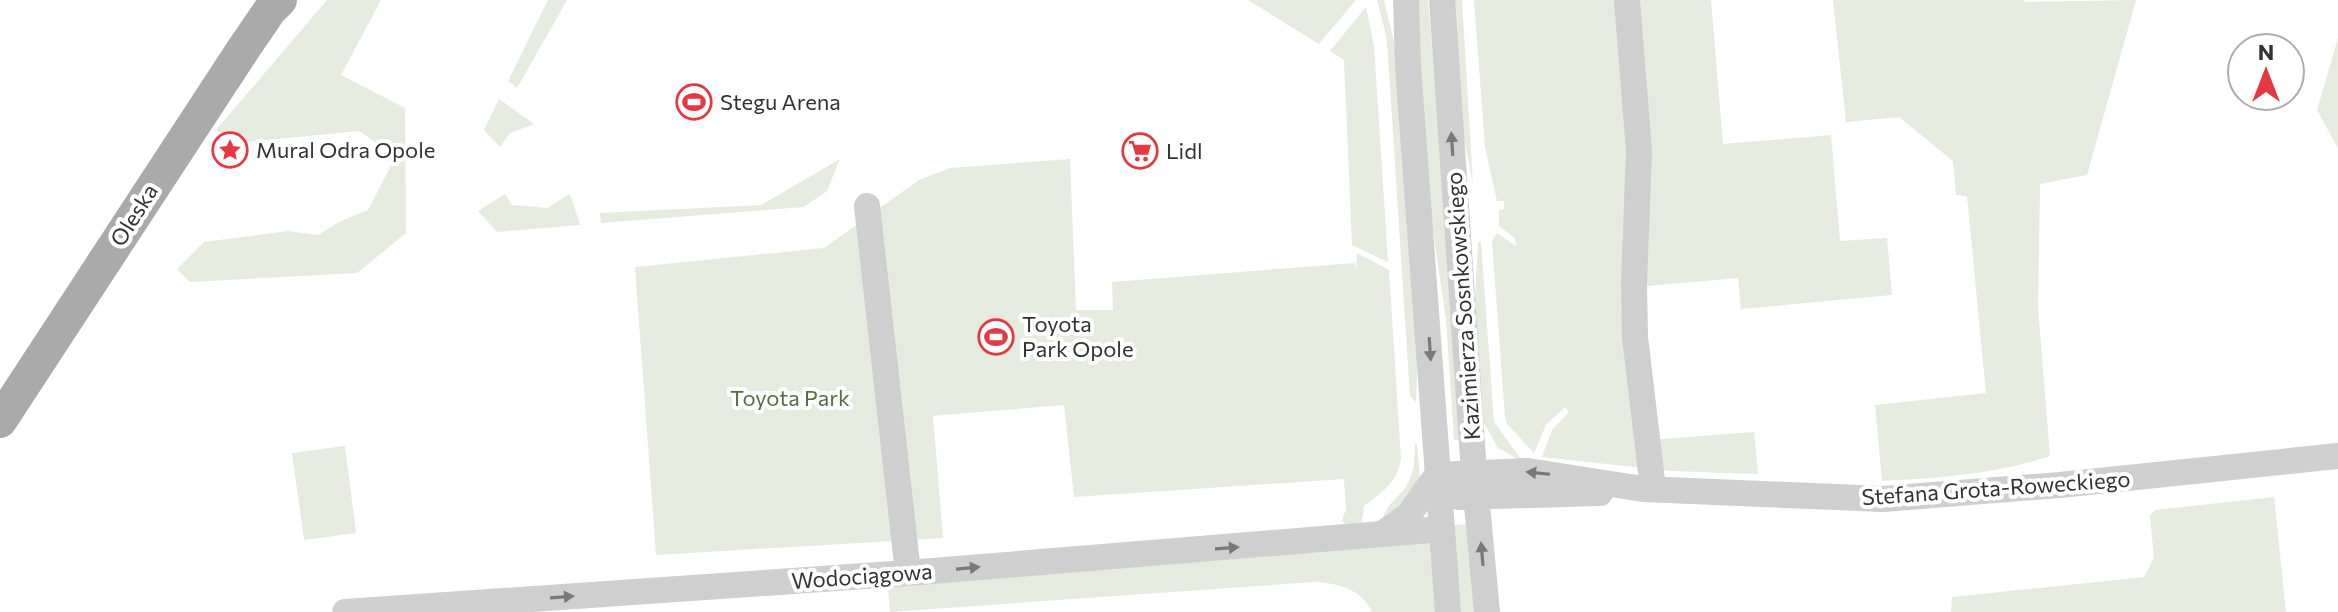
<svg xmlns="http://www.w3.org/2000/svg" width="2338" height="612" font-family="Commissioner,sans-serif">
<rect width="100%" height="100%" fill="#fff"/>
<g fill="#e5ebde">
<polygon points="327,0 381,0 341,75 405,108 406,233 357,273 190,282 177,269 204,242 288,231 318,235 339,222 368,210 396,156 359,131 235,143 216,130"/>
<polygon points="548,0 567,0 517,88 508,81"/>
<polygon points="1248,0 1356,0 1319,44"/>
<polygon points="1377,0 1384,0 1395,46 1418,350 1416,402 1410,396 1388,55 1386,35"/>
<polygon points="1414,0 1428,0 1431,34 1452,308 1459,440 1454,440 1446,320 1432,224"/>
<polygon points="1451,0 1462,0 1473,184 1461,124"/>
<polygon points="1474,0 1711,0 1723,144 1831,135 1840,241 1887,238 1892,295 1741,309 1738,278 1637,287 1648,440 1754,432 1758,474 1671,471 1542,457 1552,430 1569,412 1565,407 1546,425 1534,453 1507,424 1505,417 1492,241 1497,233 1516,246 1515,238 1499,226 1499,210 1504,209 1504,201 1497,201 1485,147"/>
<path d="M1833,0h190l1,2 112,-2 -49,175 -47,9 -2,124 12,148c-54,18 -111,22 -168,25l-7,-76 111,-12 -19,-197 -11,-1 -3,-34 -54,-44 -53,5z"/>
<polygon points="1366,7 1374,46 1388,262 1352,245 1344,60 1330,51"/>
<polygon points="2338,38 2338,148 2317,110"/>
<polygon points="499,99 534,124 510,133 500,147 484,130"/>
<polygon points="840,159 827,191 804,207 601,223 600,213 761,205"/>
<path d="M1070,159l6,151h37l-1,-28 242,-19 2,6 1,-16 32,17 12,189c-4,24 -19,33 -37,47l-3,19h-15l-4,-4 4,-12 -2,-30 -270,18 -10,-92 -131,11 10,122 -287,17 -21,-288 189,-19 95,-68 31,-12z"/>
<polygon points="505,194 512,205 547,208 570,194 580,225 497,232 478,211"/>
<polygon points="1478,242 1481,242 1494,422 1523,462 1498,448 1483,421 1475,298"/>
<path d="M1415,444h2l3,34 -2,15 -35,27c2,-15 14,-21 22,-32 9,-13 10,-29 10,-44z"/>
<polygon points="345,446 356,533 304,540 292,453"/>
<polygon points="2274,497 2286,612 1951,612 1952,597 2144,577 2154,558 2150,516 2155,510"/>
<polygon points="1467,524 1476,612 1461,612 1454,535 1455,525"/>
<path d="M1442,529l6,83h-76c-11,-24 -35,-29 -59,-30l-423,30 -3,-38z"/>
</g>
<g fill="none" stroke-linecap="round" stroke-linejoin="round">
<g stroke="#cfcfcf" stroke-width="26">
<polyline points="1406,0 1408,66 1448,612"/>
<polyline points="1442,0 1474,473 1487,612"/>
<polyline points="1627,0 1639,151 1634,283 1635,337 1653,489"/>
<polyline points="867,206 908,573"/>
<polyline points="1437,475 1528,471 1643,489 1883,499 2060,485 2338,456"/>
<polyline points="1459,497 1600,493"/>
<polyline points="1383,533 1408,516 1437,475"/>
<polyline points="345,612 908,573 1442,529"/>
</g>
<polyline stroke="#aaa" stroke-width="34" points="0,421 242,51 270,10 280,0"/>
</g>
<defs><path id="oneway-solid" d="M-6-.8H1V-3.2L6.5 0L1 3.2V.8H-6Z" transform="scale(2)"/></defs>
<g fill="#797979">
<use href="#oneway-solid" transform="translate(1452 144) rotate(-94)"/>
<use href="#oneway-solid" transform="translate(1430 349) rotate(86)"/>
<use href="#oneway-solid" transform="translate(1538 473) rotate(-174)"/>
<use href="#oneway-solid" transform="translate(1227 548) rotate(-4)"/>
<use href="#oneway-solid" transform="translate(1482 554) rotate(-95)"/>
<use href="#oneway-solid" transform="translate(968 568) rotate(-5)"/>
<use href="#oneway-solid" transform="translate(562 597) rotate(-4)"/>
</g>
<defs>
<symbol id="stadium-ring" viewBox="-11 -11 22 22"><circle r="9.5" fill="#fff" stroke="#e43842" stroke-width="1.5"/><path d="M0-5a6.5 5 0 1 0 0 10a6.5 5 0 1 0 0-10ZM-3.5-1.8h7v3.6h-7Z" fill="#e43842"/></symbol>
<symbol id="sight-ring" viewBox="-11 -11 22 22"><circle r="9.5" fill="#fff" stroke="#e43842" stroke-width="1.5"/><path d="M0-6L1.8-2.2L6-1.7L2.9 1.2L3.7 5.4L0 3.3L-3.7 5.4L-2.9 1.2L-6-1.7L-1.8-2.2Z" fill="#e43842"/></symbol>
<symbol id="supermarket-ring" viewBox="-11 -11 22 22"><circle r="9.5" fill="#fff" stroke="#e43842" stroke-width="1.5"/><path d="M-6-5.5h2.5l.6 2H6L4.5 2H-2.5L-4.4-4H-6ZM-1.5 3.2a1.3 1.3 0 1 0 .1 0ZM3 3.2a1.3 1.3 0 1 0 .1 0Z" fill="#e43842"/></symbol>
</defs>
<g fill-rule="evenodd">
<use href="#stadium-ring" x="674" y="82" width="40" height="40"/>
<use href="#sight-ring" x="210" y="130" width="40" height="40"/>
<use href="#supermarket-ring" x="1120" y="131" width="40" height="40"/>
<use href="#stadium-ring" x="976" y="317" width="40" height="40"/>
</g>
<g text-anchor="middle" stroke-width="8" stroke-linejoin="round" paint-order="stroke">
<g font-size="22" fill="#323232" stroke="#fff" text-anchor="start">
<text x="720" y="110">Stegu Arena</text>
<text x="256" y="158">Mural Odra Opole</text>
<text x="1166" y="159">Lidl</text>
<text x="1022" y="332">Toyota<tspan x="1022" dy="25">Park Opole</tspan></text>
</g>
<g font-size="22" fill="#323232" stroke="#fff">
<text transform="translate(134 215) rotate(-58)" y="8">Oleska</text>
<text transform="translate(1463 306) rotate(-94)" y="8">Kazimierza Sosnkowskiego</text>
<text transform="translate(1996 488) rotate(-4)" y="8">Stefana Grota-Roweckiego</text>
<text transform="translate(862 576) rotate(-4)" y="8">Wodociągowa</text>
</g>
<g font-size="22" fill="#546e3f" stroke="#fff">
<text x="790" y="406">Toyota Park</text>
</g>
</g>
<g transform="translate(2266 72)"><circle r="38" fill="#ffffff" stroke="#adadad" stroke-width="2"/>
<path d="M0-6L14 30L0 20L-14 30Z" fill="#e43842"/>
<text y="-12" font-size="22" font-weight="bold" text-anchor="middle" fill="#323232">N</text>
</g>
</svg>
